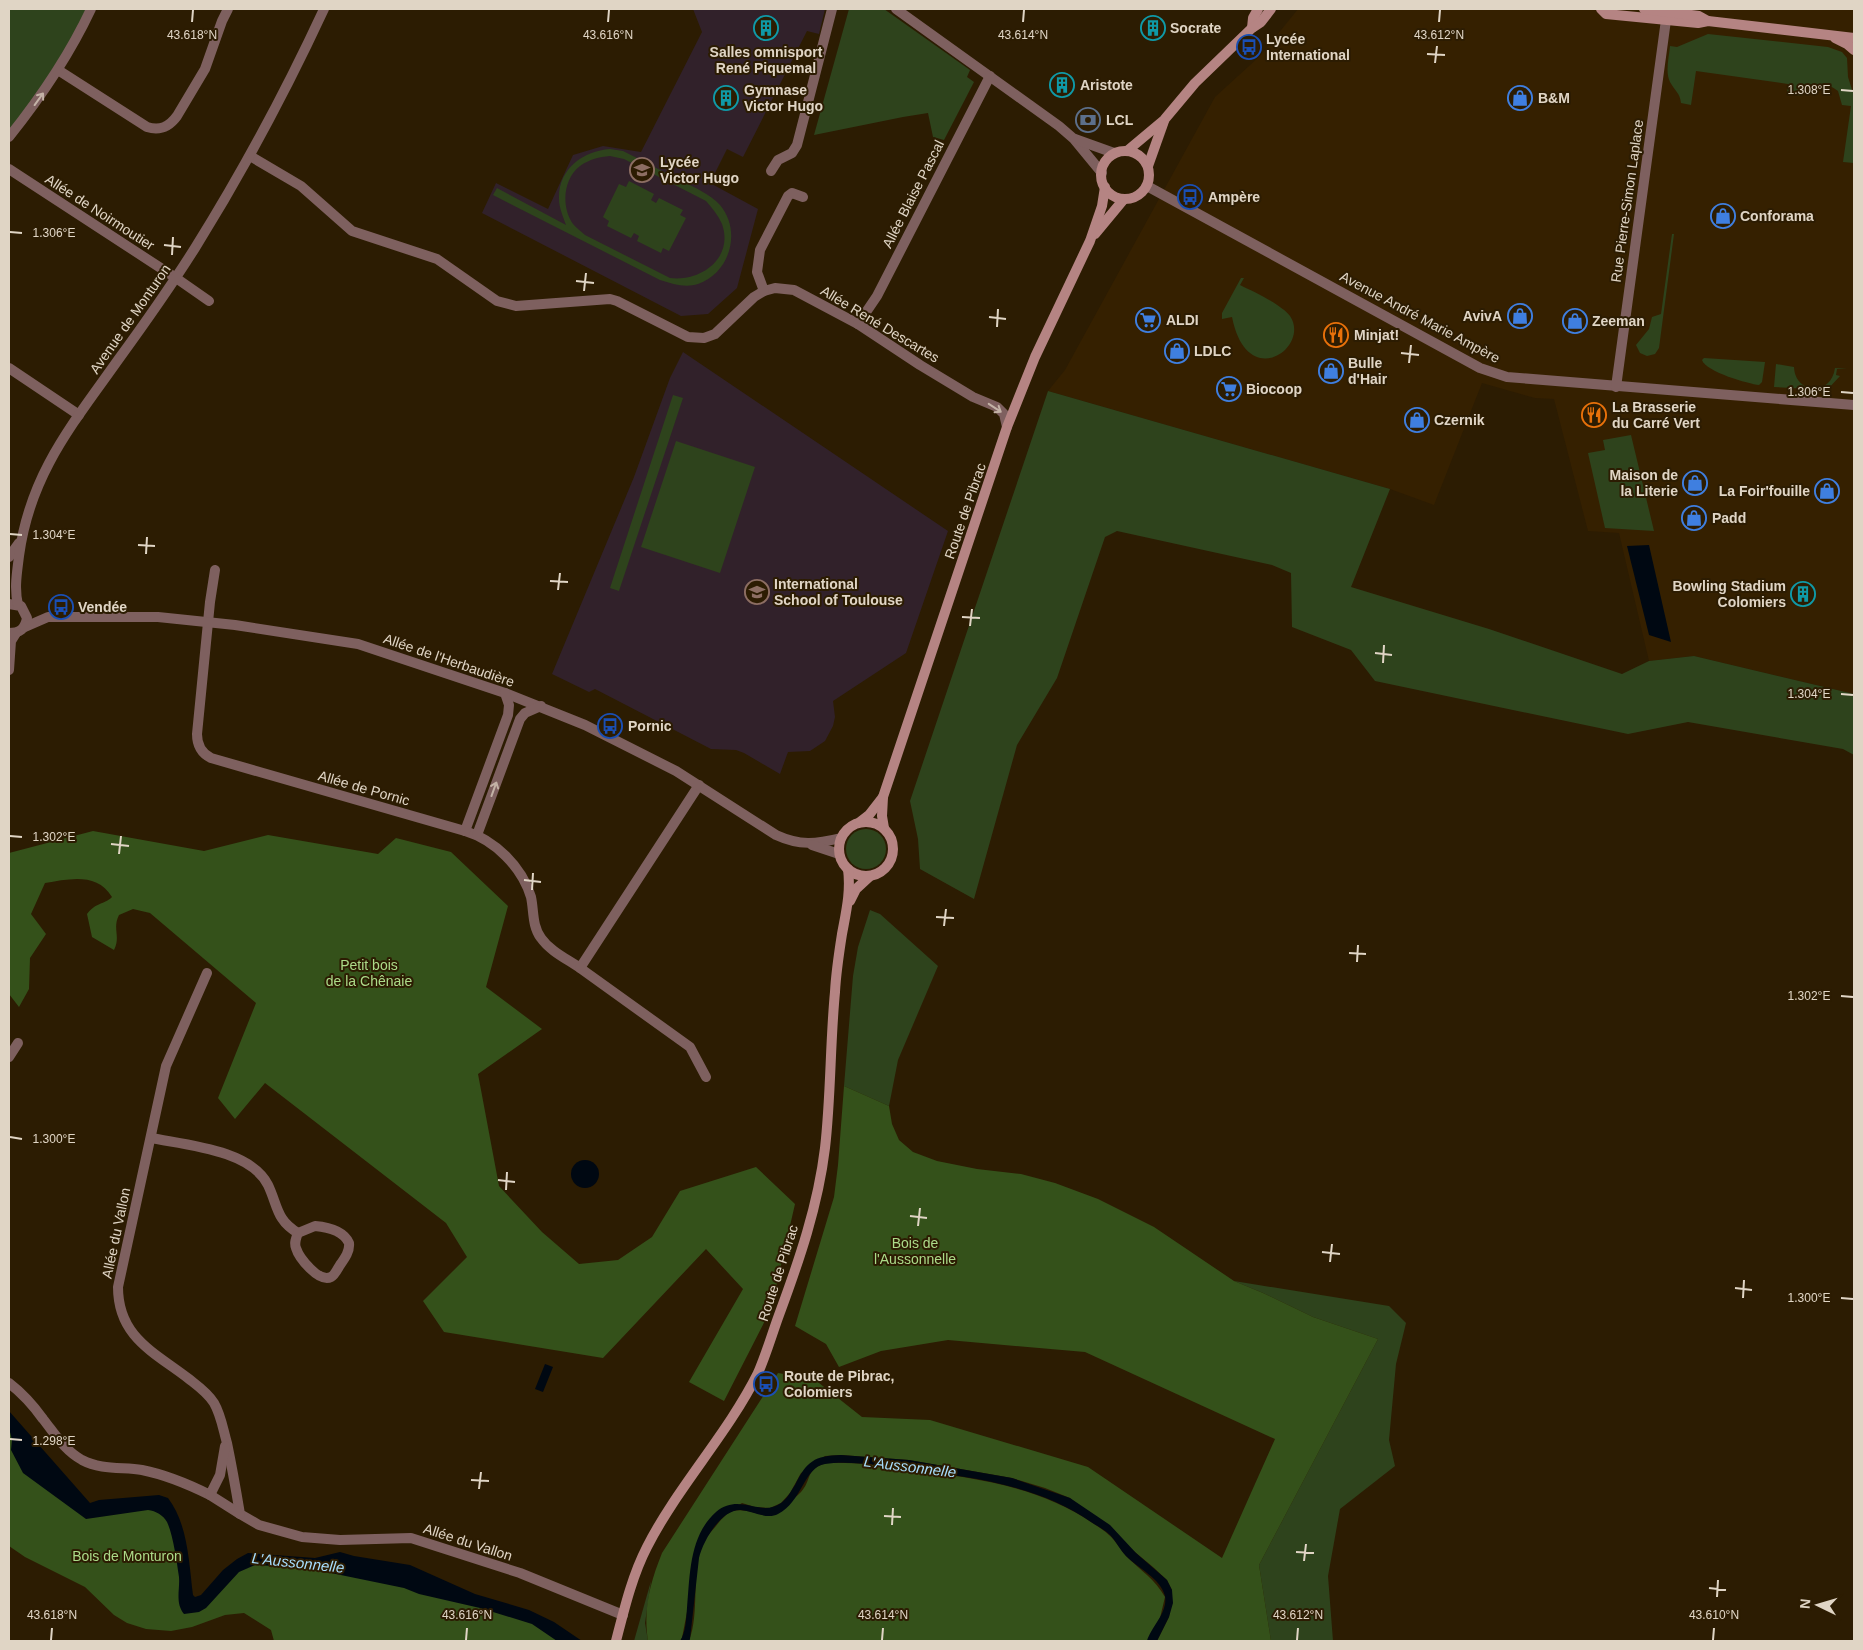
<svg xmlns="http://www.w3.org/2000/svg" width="1863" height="1650" font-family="Helvetica,sans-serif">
<rect width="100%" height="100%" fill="#2c1c02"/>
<polygon fill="#352000" points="1298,9 1854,9 1854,694 1694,656 1649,661 1619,533 1588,531 1554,399 1535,398 1482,383 1434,505 1390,489 1048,391 1065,370 1215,97 1260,56"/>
<g fill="#31212a">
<polygon points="693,9 825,9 819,34 807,31 743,157 727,149 710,183 758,209 737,288 708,314 681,316 482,213 496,183 548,209 573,155 603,146 641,152 702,32"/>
<polygon points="683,352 948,531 906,653 833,701 835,717 833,726 825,741 810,751 788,752 780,774 744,753 736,750 711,749 595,689 589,692 552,674 634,477 670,378"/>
</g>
<g fill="#2e431c" fill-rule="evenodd">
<polygon points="9,9 91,9 9,137"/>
<polygon points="849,9 884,9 970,70 967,77 974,82 944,140 933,137 928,113 903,117 814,135"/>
<path d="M1708,34l120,13 14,5 5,6 1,19 6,19v67l-11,-1 8,-56 -9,-1 -4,-14c-12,-9 -29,-11 -36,5l-15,-2 1,-10 -92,-13 -5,34 -10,-2c-1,-10 -6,-12 -11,-21 -5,-10 -1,-25 0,-36l7,1z"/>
<path d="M610,149l13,2c20,10 39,20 58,30 13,6 29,13 39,24 22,26 10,68 -22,79 -13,4 -25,0 -38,-4l-167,-85 4,-7 69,37c-3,-9 -7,-17 -7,-26 -1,-30 24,-48 51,-50zM610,156l14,3 82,42c6,7 12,14 16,23 12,34 -21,58 -52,54l-85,-43c-4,-4 -9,-7 -12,-11 -12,-17 -10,-45 7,-58 10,-7 19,-9 30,-10z"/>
<polygon points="629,181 654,194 651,200 656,203 659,198 683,210 680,215 686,218 669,251 663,248 661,253 637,241 639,236 634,233 631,238 607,226 609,221 603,217 619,184 626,187"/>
<polygon points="1672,234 1674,234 1659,348 1655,354 1647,356 1640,353 1636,345 1649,329 1652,317 1661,314"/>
<path d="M1241,278h3l-4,7c14,7 41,19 50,31 21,31 -43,77 -58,1l-10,2v-6z"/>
<path d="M1704,358l61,4 -3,20 -3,3c-10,-1 -53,-13 -57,-25z"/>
<path d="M1776,364l18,3c1,27 37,30 41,1l12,1h-10l-1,6 4,1 -13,14 -53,-3z"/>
<polygon points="1048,391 1390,489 1351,587 1489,629 1622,674 1649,661 1694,656 1854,694 1854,755 1843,749 1688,722 1628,734 1375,681 1351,650 1292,627 1291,573 1272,565 1117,531 1105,537 1057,678 1017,745 974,899 920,869 918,839 910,801"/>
<polygon points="673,395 683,398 619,591 610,588"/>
<polygon points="1631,435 1654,531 1605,528 1588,453 1605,450 1603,440"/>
<polygon points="676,441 755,467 720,573 641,547"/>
<circle cx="866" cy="849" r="20"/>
<polygon points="870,910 880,914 938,966 898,1060 889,1106 844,1086 853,976 858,947"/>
<polygon points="1234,1281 1389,1306 1406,1323 1396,1364 1389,1440 1395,1466 1340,1509 1328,1576 1333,1641 1271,1641 1259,1565 1378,1339 1313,1317 1263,1293"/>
<polygon points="651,1581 645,1623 648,1641 634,1641"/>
</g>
<g fill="#34511a">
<path d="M93,831l111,20 64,-16 110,19 18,-16 55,14 57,54 -22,81 56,42 -64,45 21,112 43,46 37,32 39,-4 34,-23 28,-46 76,-24 39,37 -24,105 -47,92 -35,-19 54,-93 -37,-40 -103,109 -159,-26 -21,-31 44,-44 -21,-34 -181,-140 -30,36 -17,-21 38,-95 -106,-90 -17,-4 -14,6c-7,14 2,21 -5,35l-22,-13 -5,-23c9,-12 17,-9 25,-17 -15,-25 -43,-18 -67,-14l-14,31 15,20 -16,24 -1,31 -10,18 -10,-13v-38l1,-3 -1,-100z"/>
<path d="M844,1086l45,20 3,18 7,16 14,12 24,9 40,8 44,5 34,9 43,16 56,28 80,54 29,12 50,24 65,22 -119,226 12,76h-114l12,-24 3,-27 -5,-10 -14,-13 -83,-69 -25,-10 -33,-10 -103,-18 -68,-5 -16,1 -24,17 -11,20 -9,10 -11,5 -15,-1 -13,-4 -39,26 -21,109 -2,3h-32c-5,-32 2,-58 14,-88l116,-180 36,6 48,38 68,3 158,47 134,91 53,-119 -190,-87 -137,-12 -67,11 -42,16 -13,-23 -31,-18 39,-129 4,-32z"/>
<polygon points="9,1425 96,1510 167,1501 188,1608 247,1556 379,1572 522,1614 571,1641 274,1641 271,1630 244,1613 225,1615 192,1627 171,1631 146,1629 127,1623 114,1615 85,1587 25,1557 9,1546"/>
<path d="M826,1463c29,-1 58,3 87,7 63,8 128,17 181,54 5,3 11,7 15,11 7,6 11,14 17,21 14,14 29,23 39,41l-5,21 -13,23h-458c11,-28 2,-69 13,-96 3,-7 9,-13 14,-19 4,-5 10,-13 17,-15 10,-3 25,3 35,5 9,-7 25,-15 33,-24 11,-12 4,-23 25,-29z"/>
</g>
<g fill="#000812">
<polygon points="1649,545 1671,642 1649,635 1627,546"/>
<circle cx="585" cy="1174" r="14"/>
<polygon points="545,1364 553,1367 543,1392 535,1389"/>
<path d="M9,1411l81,92 9,-3 60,-5 9,3c20,26 21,65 25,97l2,2 6,-2 22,-25 14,-11 11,-6 67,5 25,-6 14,4 56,9 65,29 54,16 25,12 28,19h-25l-25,-17 -52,-16 -61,-14 -15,-6 -73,-15 -38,-6 -38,-2 -16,7 -33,36 -7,4 -15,2c-9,-11 -4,-24 -5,-37 -2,-14 -6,-43 -12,-55 -4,-7 -11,-11 -19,-12l-62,9 -63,-46 -12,-23 1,-10 -3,-12z"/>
<path d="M841,1455l68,5 103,18 58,20 40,27 26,28 31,27 5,10 1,13 -4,14 -12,24h-10c4,-14 21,-28 18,-45 -4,-17 -27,-28 -39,-40 -6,-6 -10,-15 -16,-21 -5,-5 -13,-9 -19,-13 -53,-37 -120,-45 -183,-53 -23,-3 -60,-9 -83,-5 -21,3 -23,38 -47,50 -11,6 -25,-3 -37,-4 -20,-1 -38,31 -42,48l-9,81 -1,2h-9c6,-9 6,-22 7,-33 3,-33 2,-72 29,-96 24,-20 44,6 65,-9 6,-4 10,-12 14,-18 12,-24 19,-29 46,-30z"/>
</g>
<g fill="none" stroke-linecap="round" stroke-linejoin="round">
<g stroke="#7e605f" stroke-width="10">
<polyline points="896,9 1059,126 1074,139 1102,173"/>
<path d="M58,70l89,57c13,4 22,0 30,-11l28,-47 17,-48 6,-12"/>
<path d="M9,137c32,-40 60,-81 82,-128"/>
<polyline points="1075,139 1114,153"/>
<polyline points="250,156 301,186 352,231 437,259 497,301 516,306 610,299 617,301 688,337 704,338 715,334 754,297 764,291 775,288 794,290 858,324 920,365 973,397 997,407 1004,414 1007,427"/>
<polyline points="9,169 176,278 209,301"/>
<polyline points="771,171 778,160 792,153 797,145 832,9"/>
<polyline points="1147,186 1480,368 1507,377 1854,405"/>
<polyline points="764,291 757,272 760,250 788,196 792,193 803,197"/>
<polyline points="858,324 877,296 990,76"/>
<polyline points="9,368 79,415"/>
<polyline points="1616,387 1666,20"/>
<polyline points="9,557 19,543"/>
<path d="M215,570l-5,32 -13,132c0,11 4,19 14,24l254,73c30,9 57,36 66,66 3,14 1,29 10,41 9,13 26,21 39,30l119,-183"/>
<path d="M9,604l12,2 6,12c-2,11 -7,15 -18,15"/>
<path d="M18,605c-4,-17 -1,-32 1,-49 11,-82 53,-131 99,-196 27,-37 53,-74 77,-112 48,-77 91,-157 129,-239"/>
<path d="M25,627l23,-10h110l77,8 123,19 147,49 80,32 91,46 100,64c24,11 40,9 65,3"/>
<polyline points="9,670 11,641 16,633"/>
<polyline points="465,831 508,715 509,705 505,693"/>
<polyline points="477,835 520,719 525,713 541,706"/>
<polyline points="812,845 839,854"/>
<polyline points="580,968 690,1047 706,1077"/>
<path d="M207,973l-41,93 -48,221c0,50 36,65 71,92 9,7 19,14 25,24 7,12 9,26 13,40 5,24 9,47 13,71l19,11 43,12 38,3 71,-2 109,35 103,42"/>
<polyline points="9,1057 18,1043"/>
<path d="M151,1138c35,7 100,12 117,47 10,21 8,35 30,48"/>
<path d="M315,1226c12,1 28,4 34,17 1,8 -4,15 -9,22 -2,3 -5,10 -9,12 -12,6 -32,-19 -35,-29 -2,-5 0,-10 2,-15z"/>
<path d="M9,1383c13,10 24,22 34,36 12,15 21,31 39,41 19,10 40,7 60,10 25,5 46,14 68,25l10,-20 5,-29"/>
<polyline points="210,1495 240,1514"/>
</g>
<g stroke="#b58483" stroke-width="10">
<polyline points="1601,9 1606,14 1698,23 1708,21 1854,38"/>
<polyline points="1644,9 1699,16 1708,21"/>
<polyline points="1252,28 1253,18 1258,9"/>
<polyline points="1835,38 1847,44 1854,50"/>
<polyline points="1127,151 1164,120 1195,83 1252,28 1261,22 1271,9"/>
<circle cx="1125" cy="175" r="24"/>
<polyline points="1148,166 1164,121"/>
<polyline points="1095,234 1124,199"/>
<circle cx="866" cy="849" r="27"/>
<polyline points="860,822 869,815 883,797"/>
<polyline points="884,828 882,816 883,797 1007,427 1035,357 1090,241 1102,206 1105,187"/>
<polyline points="850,901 856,889 869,877"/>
<path d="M616,1641c8,-31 16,-65 31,-94 31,-61 80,-112 111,-174 8,-18 14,-39 21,-58 20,-54 39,-109 46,-167 6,-52 5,-104 10,-156 1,-20 4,-39 7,-58 4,-22 9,-42 6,-65"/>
</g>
</g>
<defs><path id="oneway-shaft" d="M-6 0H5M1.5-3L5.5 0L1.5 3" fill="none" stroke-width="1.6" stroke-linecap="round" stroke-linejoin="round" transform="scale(1.25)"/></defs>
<g stroke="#c3b2a6">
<use href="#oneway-shaft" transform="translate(39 99) rotate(-54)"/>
<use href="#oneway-shaft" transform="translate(995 408) rotate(33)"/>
<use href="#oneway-shaft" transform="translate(494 789) rotate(-70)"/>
</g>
<path fill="none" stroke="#e0d5c5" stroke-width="2" d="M192,22l1,-12M608,22l1,-12M1023,22l1,-12M1439,22l1,-12M1427,54l18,1M1435,63l2,-17M1841,90l12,1M10,232l12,1M164,245l17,2M172,255l1,-18M576,281l18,2M584,291l2,-18M989,317l17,2M997,327l1,-18M1401,353l18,2M1409,363l2,-18M1841,392l12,1M10,534l12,1M138,545l17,1M146,554l1,-17M550,581l18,1M558,590l2,-17M962,617l18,1M970,626l2,-17M1375,653l17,2M1383,663l1,-18M1841,694l12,1M10,836l12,1M111,844l18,2M119,854l2,-18M524,880l17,2M532,890l1,-17M936,917l18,1M944,926l2,-17M1349,953l17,1M1357,962l1,-17M1841,996l12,1M10,1137l12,2M498,1180l17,2M506,1190l1,-18M910,1216l17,2M918,1226l2,-18M1322,1252l18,2M1330,1262l2,-18M1735,1288l17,2M1743,1298l1,-18M1841,1298l12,1M10,1439l12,1M471,1480l18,1M479,1489l2,-17M884,1516l17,1M892,1525l1,-17M1296,1552l18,1M1304,1561l2,-17M1709,1588l17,2M1717,1597l1,-17M51,1640l1,-12M466,1640l1,-12M882,1640l1,-12M1297,1640l1,-12M1713,1640l1,-12"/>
<defs>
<symbol id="building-ring" viewBox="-11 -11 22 22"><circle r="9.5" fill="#2c1c02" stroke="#0f9aa8" stroke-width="1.5"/><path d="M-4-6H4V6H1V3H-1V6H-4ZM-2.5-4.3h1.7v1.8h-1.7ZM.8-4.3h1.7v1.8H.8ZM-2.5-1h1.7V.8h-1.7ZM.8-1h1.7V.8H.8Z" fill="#0f9aa8"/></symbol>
<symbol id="bus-ring" viewBox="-11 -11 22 22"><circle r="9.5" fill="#2c1c02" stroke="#1a4fb4" stroke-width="1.5"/><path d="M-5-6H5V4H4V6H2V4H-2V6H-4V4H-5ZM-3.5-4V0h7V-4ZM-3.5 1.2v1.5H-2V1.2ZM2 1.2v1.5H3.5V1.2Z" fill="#1a4fb4"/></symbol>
<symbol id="shop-ring" viewBox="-11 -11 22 22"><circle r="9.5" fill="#2c1c02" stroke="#3f7fe0" stroke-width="1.5"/><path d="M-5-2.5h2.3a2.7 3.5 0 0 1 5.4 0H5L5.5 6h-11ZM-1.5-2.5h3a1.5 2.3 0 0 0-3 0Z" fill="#3f7fe0"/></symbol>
<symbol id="bank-ring" viewBox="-11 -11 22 22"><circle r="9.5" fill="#2c1c02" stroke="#5c6f8a" stroke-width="1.5"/><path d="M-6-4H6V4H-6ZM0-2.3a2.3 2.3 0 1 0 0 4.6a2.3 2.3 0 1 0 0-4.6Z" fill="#5c6f8a"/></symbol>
<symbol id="school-ring" viewBox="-11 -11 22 22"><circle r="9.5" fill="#2c1c02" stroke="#8d6e63" stroke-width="1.5"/><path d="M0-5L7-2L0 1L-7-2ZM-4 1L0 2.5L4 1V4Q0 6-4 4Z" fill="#8d6e63"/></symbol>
<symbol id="supermarket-ring" viewBox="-11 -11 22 22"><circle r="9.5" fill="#2c1c02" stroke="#3f7fe0" stroke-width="1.5"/><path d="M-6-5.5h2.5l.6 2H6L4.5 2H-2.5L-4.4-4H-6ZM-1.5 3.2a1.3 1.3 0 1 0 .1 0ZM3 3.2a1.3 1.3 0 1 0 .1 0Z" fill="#3f7fe0"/></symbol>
<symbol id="restaurant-ring" viewBox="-11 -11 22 22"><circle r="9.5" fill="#2c1c02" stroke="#e8710a" stroke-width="1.5"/><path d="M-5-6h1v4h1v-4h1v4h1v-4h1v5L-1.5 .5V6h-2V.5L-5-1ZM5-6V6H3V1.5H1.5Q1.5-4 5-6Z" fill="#e8710a"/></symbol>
</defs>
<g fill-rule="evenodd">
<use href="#building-ring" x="752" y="14" width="28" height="28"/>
<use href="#building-ring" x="1139" y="14" width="28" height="28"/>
<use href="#bus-ring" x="1235" y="33" width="28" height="28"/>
<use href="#building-ring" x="1048" y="71" width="28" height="28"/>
<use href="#building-ring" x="712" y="84" width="28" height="28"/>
<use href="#shop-ring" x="1506" y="84" width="28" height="28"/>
<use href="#bank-ring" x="1074" y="106" width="28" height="28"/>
<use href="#school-ring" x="628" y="156" width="28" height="28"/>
<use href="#bus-ring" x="1176" y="183" width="28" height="28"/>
<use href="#shop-ring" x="1709" y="202" width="28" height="28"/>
<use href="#shop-ring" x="1506" y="302" width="28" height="28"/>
<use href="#supermarket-ring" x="1134" y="306" width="28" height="28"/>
<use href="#shop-ring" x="1561" y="307" width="28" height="28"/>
<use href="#restaurant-ring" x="1322" y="321" width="28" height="28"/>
<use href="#shop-ring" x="1163" y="337" width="28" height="28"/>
<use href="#shop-ring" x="1317" y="357" width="28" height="28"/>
<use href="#supermarket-ring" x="1215" y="375" width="28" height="28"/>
<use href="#restaurant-ring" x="1580" y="401" width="28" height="28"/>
<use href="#shop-ring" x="1403" y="406" width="28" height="28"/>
<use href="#shop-ring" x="1681" y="469" width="28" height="28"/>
<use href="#shop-ring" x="1813" y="477" width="28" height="28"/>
<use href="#shop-ring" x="1680" y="504" width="28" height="28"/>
<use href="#school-ring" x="743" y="578" width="28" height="28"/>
<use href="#building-ring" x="1789" y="580" width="28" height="28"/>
<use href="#bus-ring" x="47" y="593" width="28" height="28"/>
<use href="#bus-ring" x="596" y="712" width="28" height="28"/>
<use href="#bus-ring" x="752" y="1370" width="28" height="28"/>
</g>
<g text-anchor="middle" stroke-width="4" stroke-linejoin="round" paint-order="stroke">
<g font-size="14" font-weight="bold" fill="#e0d5c5" stroke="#2c1c02" text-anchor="start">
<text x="1170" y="33">Socrate</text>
<text x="1266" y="44">Lycée<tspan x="1266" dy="16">International</tspan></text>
<text x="766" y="57" text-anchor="middle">Salles omnisport<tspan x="766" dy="16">René Piquemal</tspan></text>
<text x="1080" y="90">Aristote</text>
<text x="744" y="95">Gymnase<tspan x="744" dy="16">Victor Hugo</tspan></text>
<text x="1538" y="103">B&amp;M</text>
<text x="1106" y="125">LCL</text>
<text x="660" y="167">Lycée<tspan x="660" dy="16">Victor Hugo</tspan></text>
<text x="1208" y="202">Ampère</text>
<text x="1740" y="221">Conforama</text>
<text x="1502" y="321" text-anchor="end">AvivA</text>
<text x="1166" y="325">ALDI</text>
<text x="1592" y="326">Zeeman</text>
<text x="1354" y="340">Minjat!</text>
<text x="1194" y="356">LDLC</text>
<text x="1348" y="368">Bulle<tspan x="1348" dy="16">d'Hair</tspan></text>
<text x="1246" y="394">Biocoop</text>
<text x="1612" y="412">La Brasserie<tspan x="1612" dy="16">du Carré Vert</tspan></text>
<text x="1434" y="425">Czernik</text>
<text x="1678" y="480" text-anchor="end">Maison de<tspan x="1678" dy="16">la Literie</tspan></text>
<text x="1810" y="496" text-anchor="end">La Foir'fouille</text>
<text x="1712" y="523">Padd</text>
<text x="774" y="589">International<tspan x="774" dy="16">School of Toulouse</tspan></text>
<text x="1786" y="591" text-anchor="end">Bowling Stadium<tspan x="1786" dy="16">Colomiers</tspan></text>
<text x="78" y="612">Vendée</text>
<text x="628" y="731">Pornic</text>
<text x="784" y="1381">Route de Pibrac,<tspan x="784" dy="16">Colomiers</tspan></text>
</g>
<g font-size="14" fill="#e0d5c5" stroke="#2c1c02">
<text transform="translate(913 194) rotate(-63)" y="5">Allée Blaise Pascal</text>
<text transform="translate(1627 201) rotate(-82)" y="5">Rue Pierre-Simon Laplace</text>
<text transform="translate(100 212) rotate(33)" y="5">Allée de Noirmoutier</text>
<text transform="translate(1420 317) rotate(28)" y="5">Avenue André Marie Ampère</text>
<text transform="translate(130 319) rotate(-55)" y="5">Avenue de Monturon</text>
<text transform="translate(880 324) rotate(31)" y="5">Allée René Descartes</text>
<text transform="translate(965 511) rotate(-71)" y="5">Route de Pibrac</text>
<text transform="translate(449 660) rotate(19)" y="5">Allée de l'Herbaudière</text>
<text transform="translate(364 788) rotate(16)" y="5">Allée de Pornic</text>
<text transform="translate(116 1233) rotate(-78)" y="5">Allée du Vallon</text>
<text transform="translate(778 1273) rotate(-72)" y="5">Route de Pibrac</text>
<text transform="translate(468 1542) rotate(18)" y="5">Allée du Vallon</text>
</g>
<g font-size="14" fill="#acdb89" stroke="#2c1c02">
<text x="369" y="970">Petit bois<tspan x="369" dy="16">de la Chênaie</tspan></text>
<text x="915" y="1248">Bois de<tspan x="915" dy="16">l'Aussonnelle</tspan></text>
<text x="127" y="1561">Bois de Monturon</text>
</g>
<g font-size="15" font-style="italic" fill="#a7ddfd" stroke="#2c1c02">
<text transform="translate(910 1467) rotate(7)" y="5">L'Aussonnelle</text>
<text transform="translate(298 1563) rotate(6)" y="5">L'Aussonnelle</text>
</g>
</g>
<g font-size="12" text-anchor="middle" fill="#e0d5c5" stroke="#2c1c02" stroke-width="4" stroke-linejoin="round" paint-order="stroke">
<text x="192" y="39">43.618°N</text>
<text x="608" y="39">43.616°N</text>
<text x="1023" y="39">43.614°N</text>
<text x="1439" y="39">43.612°N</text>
<text x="1809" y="94">1.308°E</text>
<text x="54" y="237">1.306°E</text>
<text x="1809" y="396">1.306°E</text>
<text x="54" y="539">1.304°E</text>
<text x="1809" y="698">1.304°E</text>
<text x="54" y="841">1.302°E</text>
<text x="1809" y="1000">1.302°E</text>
<text x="54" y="1143">1.300°E</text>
<text x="1809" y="1302">1.300°E</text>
<text x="54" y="1445">1.298°E</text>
<text x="52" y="1619">43.618°N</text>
<text x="467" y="1619">43.616°N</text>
<text x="883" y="1619">43.614°N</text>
<text x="1298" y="1619">43.612°N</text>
<text x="1714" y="1619">43.610°N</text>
</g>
<rect width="1863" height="1650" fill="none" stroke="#e0d5c5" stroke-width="20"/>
<g transform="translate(1818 1605) rotate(275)" stroke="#2c1c02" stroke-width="4" paint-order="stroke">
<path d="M0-4L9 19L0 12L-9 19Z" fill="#e0d5c5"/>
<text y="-8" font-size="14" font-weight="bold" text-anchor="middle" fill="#e0d5c5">N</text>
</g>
</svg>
